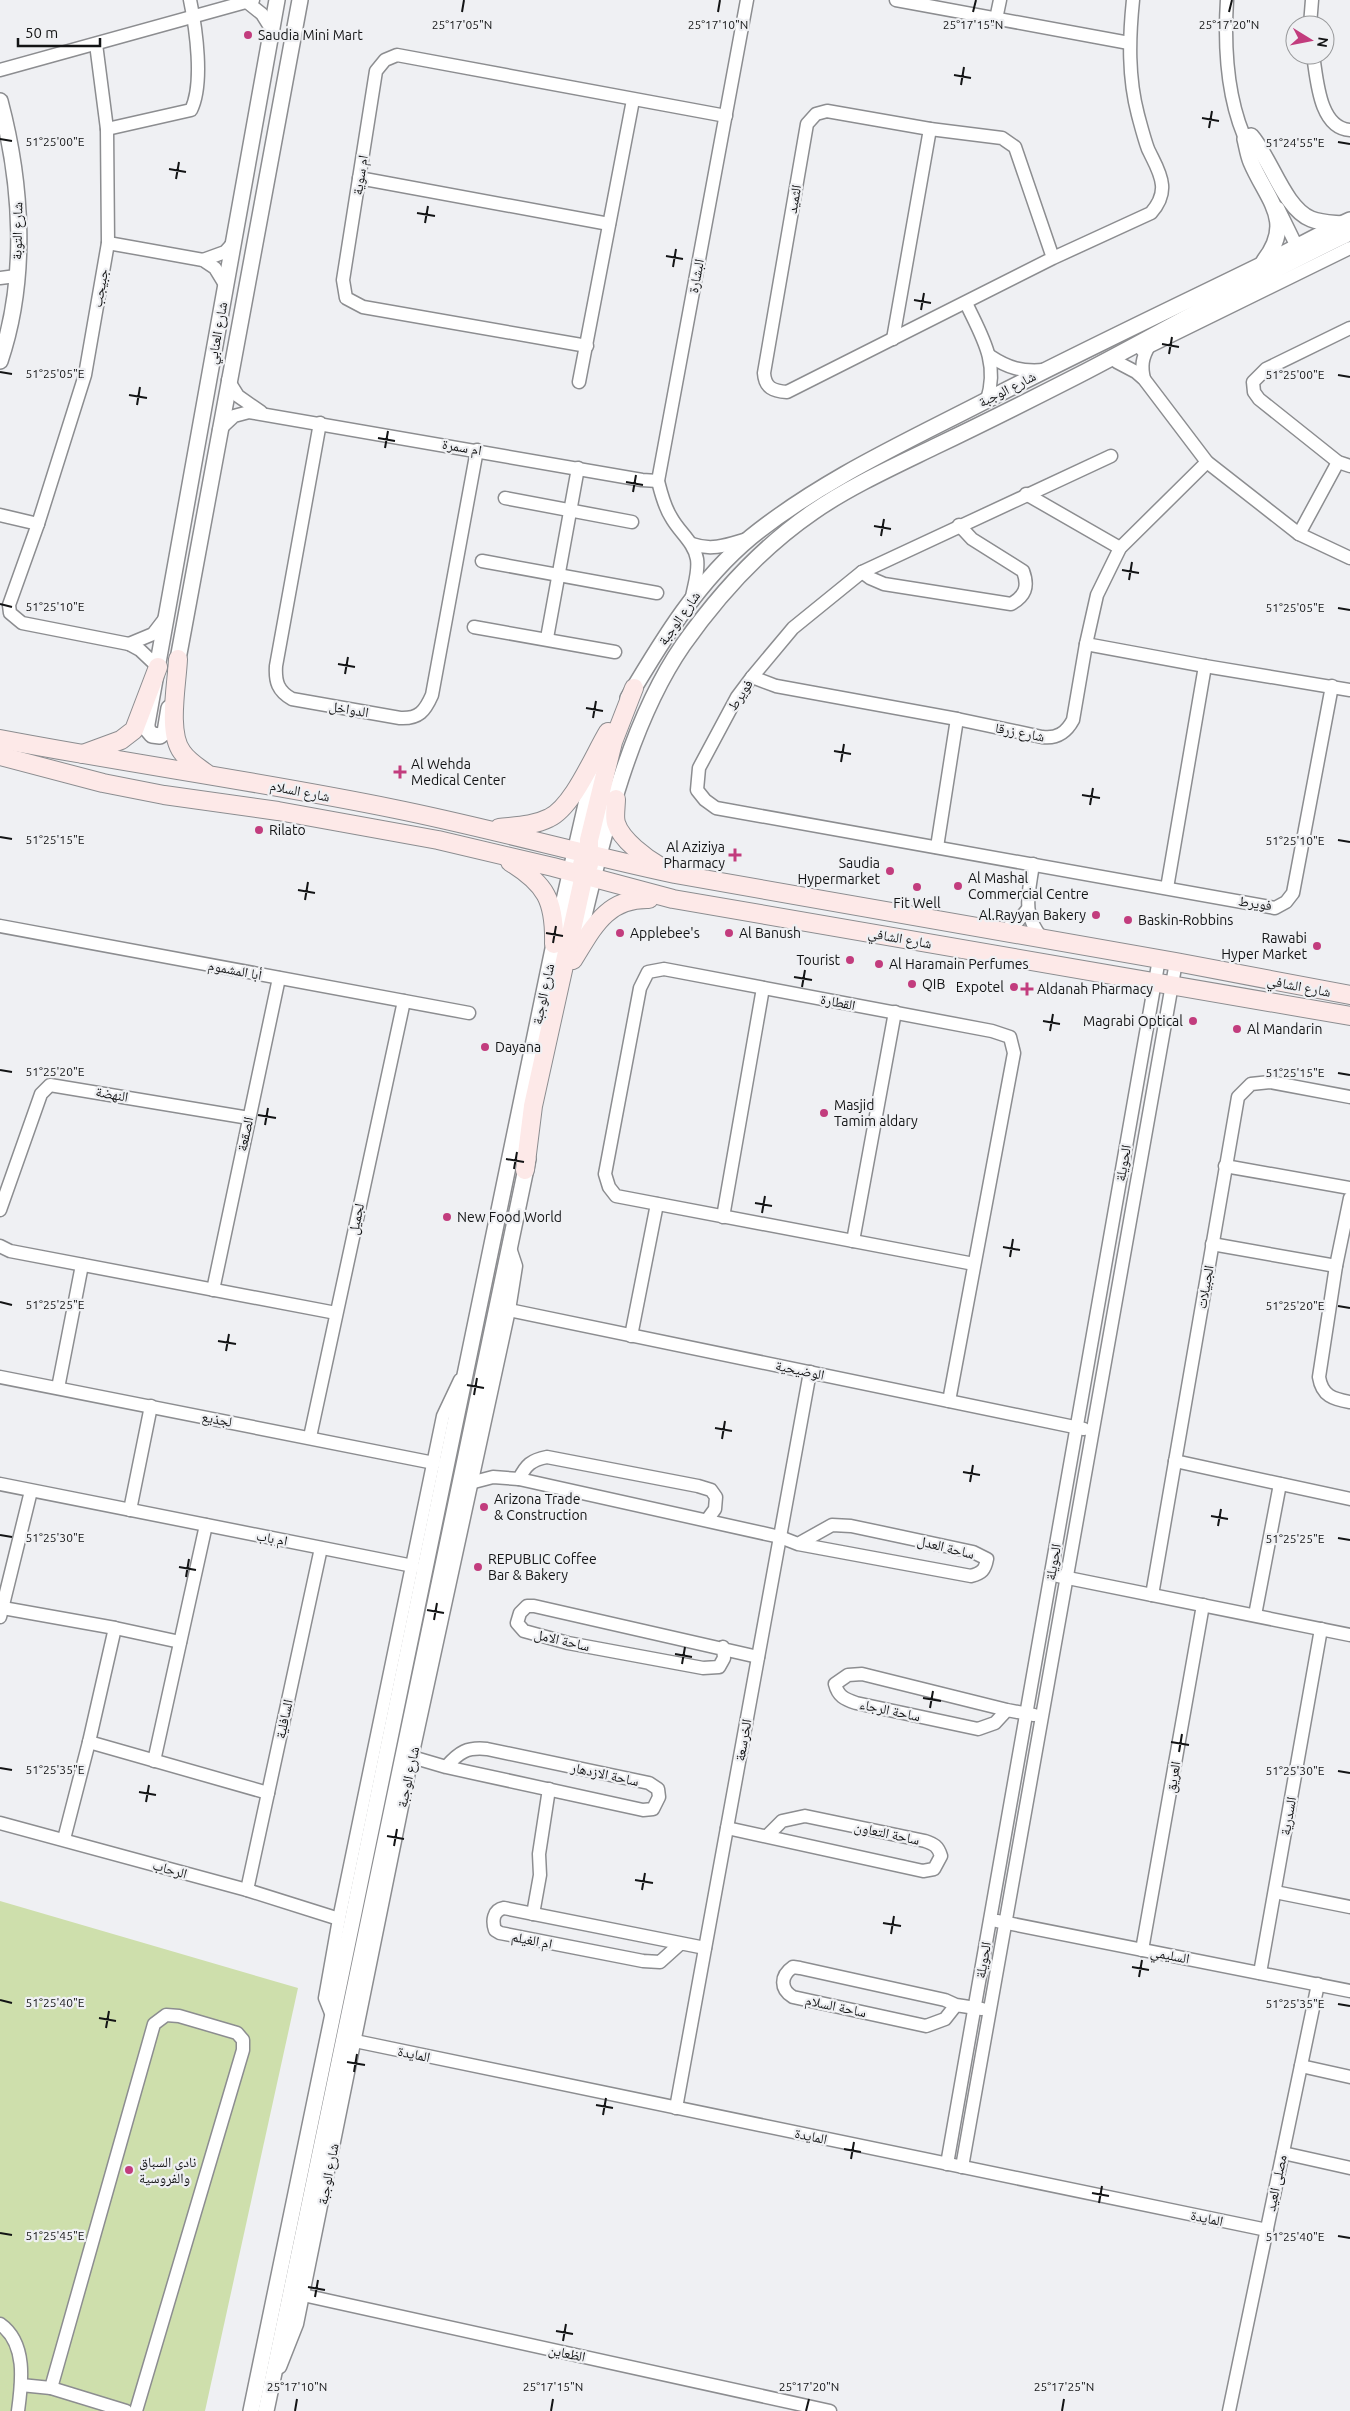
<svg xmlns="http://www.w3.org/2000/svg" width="1350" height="2411" font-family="Ubuntu,'Noto Naskh Arabic',sans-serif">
<rect width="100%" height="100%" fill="#eff0f3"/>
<polygon fill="#cedfac" points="0,1901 298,1988 205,2411 0,2411"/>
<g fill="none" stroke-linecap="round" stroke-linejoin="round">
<defs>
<g id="minor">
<polyline points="896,0 1129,43"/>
<path d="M1227,0c-3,48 0,103 22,147"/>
<polyline points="247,2 262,14 272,30"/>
<polyline points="996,19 1000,0"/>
<polyline points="1310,25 1312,0"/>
<polyline points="96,44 107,129 108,243 85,375 38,524 9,605 10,613 22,623 129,644 140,650 158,667"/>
<path d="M1313,55c4,24 6,73 37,75"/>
<polyline points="0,70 253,0"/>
<path d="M107,129l84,-19c13,-26 5,-82 -1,-110"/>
<polyline points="359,178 609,224"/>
<polyline points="1278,208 1301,255"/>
<polyline points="108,243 203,260 215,268 226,286"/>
<path d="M1053,258l-38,-111 -13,-9 -72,-9 -103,-18 -11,3 -9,10 -43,249c1,15 9,18 23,19l266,-134 98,-45c7,-8 12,-17 11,-28 -1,-13 -9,-25 -14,-36 -4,-11 -7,-23 -10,-34 -10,-38 -9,-76 -5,-115"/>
<polyline points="203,260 225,252 234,242"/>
<polyline points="0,278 16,276"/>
<path d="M966,303c16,34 33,59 21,97"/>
<polyline points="1350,328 1266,369 1253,382 1254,392 1259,399 1338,462 1350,466"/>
<polyline points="893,339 930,129"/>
<polyline points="587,346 363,307 346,298 343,280 376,71 385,60 397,55 726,116"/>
<polyline points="1142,350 1350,248"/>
<path d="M990,356c18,12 32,16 54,14"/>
<polyline points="1117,362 1136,372 1144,379 1207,462 1299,534 1350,558"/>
<path d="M1144,379c-3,-13 -2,-21 5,-33"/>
<polyline points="228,380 238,396 261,412"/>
<polyline points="579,382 633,100"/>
<path d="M320,423l-44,243c-1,16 2,25 16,33l108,19c19,1 25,-7 32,-23l45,-245"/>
<polyline points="219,430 234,416 249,412 642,480 658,481"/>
<polyline points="1111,456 862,572 793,628 752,677 737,697 699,768 697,790 705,800 716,808 1275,908 1286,902 1293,893 1332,686"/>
<polyline points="1026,494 1120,548"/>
<polyline points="505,498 632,522"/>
<polyline points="0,515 38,524"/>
<polyline points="1299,534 1338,462"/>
<path d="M692,544c20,7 35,1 55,-5"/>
<polyline points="482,561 657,593"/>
<path d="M862,572l8,6 14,6 127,20c14,-8 18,-17 12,-33l-51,-32 -13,-14"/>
<path d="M692,597c2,-12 7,-25 5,-38 -3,-17 -18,-27 -26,-42 -7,-11 -10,-24 -13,-36l89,-481"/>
<polyline points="474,627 615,652"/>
<polyline points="547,638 578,468"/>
<polyline points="129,644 153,634 166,617"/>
<polyline points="1086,644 1205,666 1350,690"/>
<path d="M752,677l24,9 181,33 85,18c15,2 24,-4 31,-17l13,-76 11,-49 23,-47 87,-86"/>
<polyline points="937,847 957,719"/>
<path d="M1033,864c-4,30 -12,49 9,74"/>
<polyline points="1167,888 1205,666"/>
<polyline points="0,926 469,1013"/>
<polyline points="1003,931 1018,921 1027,910"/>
<polyline points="1225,1166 1350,1188"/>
<path d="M1350,1198l-14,68 -17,111c3,19 14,22 31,25"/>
<polyline points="0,1210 41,1094 50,1085 249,1118"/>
<polyline points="723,1217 763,988"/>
<polyline points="853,1241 895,1012"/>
<polyline points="1212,1244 1336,1266"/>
<polyline points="0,1246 10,1251 336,1313"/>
<polyline points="213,1290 279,978"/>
<polyline points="509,1310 1084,1429"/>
<polyline points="631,1336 657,1204"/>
<polyline points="0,1377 434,1463"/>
<polyline points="58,1388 82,1265"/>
<polyline points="949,1401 1014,1053 1010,1037 992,1031 664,969 648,972 640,988 605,1174 609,1187 616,1196 974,1264"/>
<polyline points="310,1437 404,1001"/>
<polyline points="1175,1461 1350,1499"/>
<path d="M519,1479c7,-14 12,-19 28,-22l151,29 13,4 5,7 -1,12 -8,11"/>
<path d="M470,1483l23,-6 26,2 261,58 18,7 173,32c11,-3 14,-6 16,-17l-14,-7 -122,-26 -19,-1 -34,19"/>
<polyline points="0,1484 413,1566"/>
<polyline points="130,1510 151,1406"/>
<polyline points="1058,1576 1350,1635"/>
<polyline points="1152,1595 1238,1097 1251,1084 1270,1082 1350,1097"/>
<polyline points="3,1608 115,1628 180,1642"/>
<polyline points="1255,1615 1280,1484"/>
<polyline points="0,1617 31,1491"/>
<polyline points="723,1647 724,1658 719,1667 703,1668 568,1643 524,1631 517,1623 520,1613 527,1606 534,1606 758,1657"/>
<path d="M1007,1710l-12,13 -17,6 -122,-26c-12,-4 -18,-7 -21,-19l13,-9 14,-1 145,36 27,5"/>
<polyline points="89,1742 268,1793"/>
<path d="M412,1757l34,10 197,43 10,-1 6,-12 -1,-8 -9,-6 -162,-34c-20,-2 -28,3 -41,18"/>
<polyline points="154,1761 206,1525"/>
<polyline points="0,1823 247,1890 339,1919"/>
<path d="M727,1828l196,43 11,-2 7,-13c-3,-10 -7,-12 -16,-15l-120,-25 -23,5 -14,14"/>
<polyline points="64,1839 89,1742 115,1628"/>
<polyline points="247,1890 321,1548"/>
<polyline points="1275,1892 1350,1907"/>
<polyline points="533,1914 540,1875 539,1854 549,1789"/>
<polyline points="997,1921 1350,1991"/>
<path d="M680,1944l-20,18 -17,-1 -143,-28 -5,-3c-3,-9 -2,-20 9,-22l201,40"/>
<polyline points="1142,1950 1203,1605"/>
<polyline points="1260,1973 1321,1629"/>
<path d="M956,2005l-11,14 -19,7 -133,-29c-13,-8 -13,-21 0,-30l7,1 145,32 11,5 26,4"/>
<polyline points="333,2018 325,1998 339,1919 443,1416 460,1380"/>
<polyline points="355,2041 1267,2230"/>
<polyline points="1301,2066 1350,2077"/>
<polyline points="676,2108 810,1372"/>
<polyline points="1283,2153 1350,2168"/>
<polyline points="947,2164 1159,959"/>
<polyline points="962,2167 1176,962"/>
<polyline points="303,2295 830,2411"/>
<path d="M0,2324c27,19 22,58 18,87"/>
<polyline points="280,2367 297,2324 412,1757 509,1310 516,1266 510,1248"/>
<polyline points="21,2385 51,2388 126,2411"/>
<polyline points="51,2388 154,2024 166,2015 179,2016 237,2033 243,2040 243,2050 136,2411"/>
<polyline points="1229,2411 1318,1984"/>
</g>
<g id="tertiary">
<path d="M0,101c22,83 28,177 0,260"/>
<path d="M1251,136c20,23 33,72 60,83 10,4 21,4 31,5"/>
<path d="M1245,139c2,8 3,16 6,23 16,38 44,59 13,99"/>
<polyline points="176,670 300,0"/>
<path d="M628,698c35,-59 70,-117 123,-161 72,-58 157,-96 238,-138 89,-46 180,-89 270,-133 31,-15 60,-32 91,-46"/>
<polyline points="169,708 165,732 160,736 152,735 147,729 147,724 277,0"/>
<path d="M581,928c22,-92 48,-205 102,-283 36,-51 79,-98 130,-133 36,-25 82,-46 121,-65 48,-23 96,-47 143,-71 91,-47 180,-99 273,-143"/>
<polyline points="251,2411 554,944 590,787 598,761"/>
<polyline points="266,2411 528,1159"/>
</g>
<g id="secondary">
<path d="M178,659c-1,25 -11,73 4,93 6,9 16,15 24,21"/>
<path d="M0,739c131,25 264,43 395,70 94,19 186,45 280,65l501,88 174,33"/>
<polyline points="83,754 121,740 134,730 158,667"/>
<polyline points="0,756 103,783 164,795 278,811 438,840 553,867 673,899 1350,1016"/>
<path d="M616,799c0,7 -2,18 0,24 5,17 31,36 45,44"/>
<path d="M499,828c17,-2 34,-2 50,-10 24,-11 45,-63 59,-86"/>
<path d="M510,862c36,22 45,39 44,82"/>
<polyline points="589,865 589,840 613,742 634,688"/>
<path d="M573,960c20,-32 33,-62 76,-61"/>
<polyline points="525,1170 533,1106 584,875 582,864"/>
</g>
</defs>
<use href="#minor" stroke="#8c8d90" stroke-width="15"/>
<use href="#tertiary" stroke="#8c8d90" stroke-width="18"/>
<use href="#secondary" stroke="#8c8d90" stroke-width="20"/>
<use href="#minor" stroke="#fff" stroke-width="12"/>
<use href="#tertiary" stroke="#fff" stroke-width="15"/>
<use href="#secondary" stroke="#fde9e8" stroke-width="18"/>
</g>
<path fill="none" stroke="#131415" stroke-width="2" d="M462,12l2,-12M718,12l2,-12M973,12l3,-12M1229,12l3,-12M954,75l17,3M961,85l3,-18M1202,118l17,3M1209,128l3,-17M0,139l12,2M1338,142l12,2M169,169l17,3M176,179l3,-17M417,213l18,3M425,223l3,-17M666,256l17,3M673,267l3,-18M914,300l17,3M921,310l3,-17M1162,344l17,3M1169,354l3,-17M0,372l12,2M1338,375l12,2M129,395l18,3M137,405l3,-18M378,438l17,3M385,448l3,-17M626,482l17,3M633,492l3,-17M874,526l17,3M881,536l3,-17M1122,570l17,3M1129,580l3,-18M0,604l12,3M1338,608l12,2M338,664l17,3M345,674l3,-17M586,708l17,3M593,718l3,-17M834,751l17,3M841,762l3,-18M1082,795l18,3M1090,805l3,-17M0,837l12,2M1338,840l12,2M298,890l17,3M305,900l3,-18M546,933l17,3M553,943l3,-17M794,977l18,3M802,987l3,-17M1043,1021l17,3M1050,1031l3,-17M0,1070l12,2M1338,1073l12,2M258,1115l18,3M265,1125l3,-17M506,1159l18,3M514,1169l3,-17M755,1203l17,3M762,1213l3,-17M1003,1247l17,3M1010,1257l3,-18M0,1302l12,3M1338,1306l12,2M218,1341l18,3M226,1351l3,-17M467,1385l17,3M474,1395l3,-17M715,1428l17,3M722,1439l3,-18M963,1472l17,3M970,1482l3,-17M1211,1516l17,3M1218,1526l3,-17M0,1535l12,2M1338,1538l12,2M179,1567l17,3M186,1577l3,-18M427,1610l17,3M434,1620l3,-17M675,1654l17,3M682,1664l3,-17M923,1698l18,3M930,1708l3,-17M1171,1742l18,3M1179,1752l3,-18M0,1768l12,2M1338,1771l12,2M139,1792l17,3M146,1802l3,-17M387,1836l17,3M394,1846l3,-17M635,1880l18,3M642,1890l3,-17M883,1923l18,3M891,1934l3,-18M1132,1967l17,3M1139,1977l3,-17M0,2000l12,3M1338,2004l12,2M99,2018l17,3M106,2028l3,-17M347,2062l18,3M354,2072l3,-18M596,2105l17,3M603,2115l3,-17M844,2149l17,3M851,2159l3,-17M1092,2193l17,3M1099,2203l3,-17M0,2233l12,2M1338,2236l12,2M308,2287l17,3M315,2297l3,-17M556,2331l17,3M563,2341l3,-17M295,2411l2,-12M551,2411l2,-12M806,2411l3,-12M1062,2411l2,-12"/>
<g fill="#c23c7d" stroke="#eff0f3" stroke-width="2">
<circle cx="248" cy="35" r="5"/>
<path d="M397.5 764.5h5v5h5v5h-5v5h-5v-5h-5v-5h5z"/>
<circle cx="259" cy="830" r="5"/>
<path d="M732.5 847.5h5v5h5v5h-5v5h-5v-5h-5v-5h5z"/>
<circle cx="890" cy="871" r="5"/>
<circle cx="958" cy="886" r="5"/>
<circle cx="917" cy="887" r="5"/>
<circle cx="1096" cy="915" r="5"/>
<circle cx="1128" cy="920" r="5"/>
<circle cx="620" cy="933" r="5"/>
<circle cx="729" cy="933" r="5"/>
<circle cx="1317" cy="946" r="5"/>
<circle cx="850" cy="960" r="5"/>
<circle cx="879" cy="964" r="5"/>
<circle cx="912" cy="984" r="5"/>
<circle cx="1014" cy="987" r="5"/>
<path d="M1024.5 981.5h5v5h5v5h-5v5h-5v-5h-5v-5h5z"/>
<circle cx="1193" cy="1021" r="5"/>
<circle cx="1237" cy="1029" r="5"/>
<circle cx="485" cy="1047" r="5"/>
<circle cx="824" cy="1113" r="5"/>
<circle cx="447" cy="1217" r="5"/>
<circle cx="484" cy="1507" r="5"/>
<circle cx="478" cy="1567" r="5"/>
<circle cx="129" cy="2170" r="5"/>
</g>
<g text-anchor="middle" stroke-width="4.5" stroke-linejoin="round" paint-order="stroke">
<g font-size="14" fill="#131415" stroke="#eff0f3" text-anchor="start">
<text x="258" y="40">Saudia Mini Mart</text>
<text x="411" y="769">Al Wehda<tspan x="411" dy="16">Medical Center</tspan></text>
<text x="269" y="835">Rilato</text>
<text x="725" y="852" text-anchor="end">Al Aziziya<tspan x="725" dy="16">Pharmacy</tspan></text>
<text x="880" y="868" text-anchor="end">Saudia<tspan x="880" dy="16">Hypermarket</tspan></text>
<text x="968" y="883">Al Mashal<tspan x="968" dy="16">Commercial Centre</tspan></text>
<text x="917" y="908" text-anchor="middle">Fit Well</text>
<text x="1086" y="920" text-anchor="end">Al.Rayyan Bakery</text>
<text x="1138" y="925">Baskin-Robbins</text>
<text x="630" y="938">Applebee's</text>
<text x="739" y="938">Al Banush</text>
<text x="1307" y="943" text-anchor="end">Rawabi<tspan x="1307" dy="16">Hyper Market</tspan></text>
<text x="840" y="965" text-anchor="end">Tourist</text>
<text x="889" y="969">Al Haramain Perfumes</text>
<text x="922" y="989">QIB</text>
<text x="1004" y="992" text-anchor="end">Expotel</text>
<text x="1037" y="994">Aldanah Pharmacy</text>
<text x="1183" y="1026" text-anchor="end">Magrabi Optical</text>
<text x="1247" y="1034">Al Mandarin</text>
<text x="495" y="1052">Dayana</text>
<text x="834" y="1110">Masjid<tspan x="834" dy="16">Tamim aldary</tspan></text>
<text x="457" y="1222">New Food World</text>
<text x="494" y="1504">Arizona Trade<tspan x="494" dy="16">&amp; Construction</tspan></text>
<text x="488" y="1564">REPUBLIC Coffee<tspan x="488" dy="16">Bar &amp; Bakery</tspan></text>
<text x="139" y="2167">نادي السباق<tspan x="139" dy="16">والفروسية</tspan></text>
</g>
<g font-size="14" fill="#131415" stroke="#eff0f3">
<text transform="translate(360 175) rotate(-81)" y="5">ام سوية</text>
<text transform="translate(794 199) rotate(-80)" y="5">الثميد</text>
<text transform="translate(17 231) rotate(-89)" y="5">شارع التوبة</text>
<text transform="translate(696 276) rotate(-79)" y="5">البشارة</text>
<text transform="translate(100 288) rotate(-80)" y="5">جبيجب</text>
<text transform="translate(217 333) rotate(-80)" y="5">شارع العنابي</text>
<text transform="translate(1007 389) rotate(-27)" y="5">شارع الوجبة</text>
<text transform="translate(462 447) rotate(10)" y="5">ام سمرة</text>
<text transform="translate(679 618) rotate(-55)" y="5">شارع الوجبة</text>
<text transform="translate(740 695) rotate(-57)" y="5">فويرط</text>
<text transform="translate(349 709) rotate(10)" y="5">الدواخل</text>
<text transform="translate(1020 732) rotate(11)" y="5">شارع زرقا</text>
<text transform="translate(300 791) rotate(11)" y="5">شارع السلام</text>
<text transform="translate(1255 903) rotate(8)" y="5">فويرط</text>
<text transform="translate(900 938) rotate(10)" y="5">شارع الشافي</text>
<text transform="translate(235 970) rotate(11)" y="5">أبا المشموم</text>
<text transform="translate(1299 986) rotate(11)" y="5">شارع الشافي</text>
<text transform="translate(543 994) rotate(-78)" y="5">شارع الوجبة</text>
<text transform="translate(838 1002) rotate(11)" y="5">القطارة</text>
<text transform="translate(112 1094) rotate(10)" y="5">النهضة</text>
<text transform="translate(245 1134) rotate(-78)" y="5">الصقعة</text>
<text transform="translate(1123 1163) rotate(-80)" y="5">الحويلة</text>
<text transform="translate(356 1219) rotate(-78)" y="5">لجميل</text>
<text transform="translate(1205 1287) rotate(-80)" y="5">الجبيلات</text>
<text transform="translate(800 1370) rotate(12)" y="5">الوضيحية</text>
<text transform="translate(217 1419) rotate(11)" y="5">لجذيع</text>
<text transform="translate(272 1538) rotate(11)" y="5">ام باب</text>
<text transform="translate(946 1547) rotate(14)" y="5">ساحة العدل</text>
<text transform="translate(1053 1562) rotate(-80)" y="5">الحويلة</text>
<text transform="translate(562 1640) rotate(13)" y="5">ساحة الامل</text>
<text transform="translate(890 1710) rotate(12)" y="5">ساحة الرجاء</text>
<text transform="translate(284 1719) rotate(-78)" y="5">السافلية</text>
<text transform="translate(743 1740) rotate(-80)" y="5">الخرسعة</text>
<text transform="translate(605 1774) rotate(12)" y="5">ساحة الازدهار</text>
<text transform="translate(408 1777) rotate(-78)" y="5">شارع الوجبة</text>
<text transform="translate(1173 1777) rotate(-80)" y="5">العريق</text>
<text transform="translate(1288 1816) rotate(-80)" y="5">السدرية</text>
<text transform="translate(887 1833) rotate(12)" y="5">ساحة التعاون</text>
<text transform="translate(170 1869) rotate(16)" y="5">الرحاب</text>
<text transform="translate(532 1940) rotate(11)" y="5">ام الغيلم</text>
<text transform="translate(1170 1955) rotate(11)" y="5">السليمي</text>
<text transform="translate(983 1960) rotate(-80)" y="5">الحويلة</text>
<text transform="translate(836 2006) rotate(12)" y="5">ساحة السلام</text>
<text transform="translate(414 2054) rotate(12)" y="5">المايدة</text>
<text transform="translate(811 2136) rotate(12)" y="5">المايدة</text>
<text transform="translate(328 2174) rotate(-79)" y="5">شارع الوجبة</text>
<text transform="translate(1276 2183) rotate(-78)" y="5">مصلى العيد</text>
<text transform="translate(1207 2218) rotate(12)" y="5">المايدة</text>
<text transform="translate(567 2353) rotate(12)" y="5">الظعاين</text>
</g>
</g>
<g font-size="12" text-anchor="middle" fill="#131415" stroke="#eff0f3" stroke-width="4.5" stroke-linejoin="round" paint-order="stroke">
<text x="462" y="29">25°17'05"N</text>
<text x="718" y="29">25°17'10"N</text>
<text x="973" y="29">25°17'15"N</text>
<text x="1229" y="29">25°17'20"N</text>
<text x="55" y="146">51°25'00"E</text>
<text x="1295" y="147">51°24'55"E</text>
<text x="55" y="378">51°25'05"E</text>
<text x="1295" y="379">51°25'00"E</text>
<text x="55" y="611">51°25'10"E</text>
<text x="1295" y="612">51°25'05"E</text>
<text x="55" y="844">51°25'15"E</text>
<text x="1295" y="845">51°25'10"E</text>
<text x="55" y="1076">51°25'20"E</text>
<text x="1295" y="1077">51°25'15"E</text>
<text x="55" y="1309">51°25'25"E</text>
<text x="1295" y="1310">51°25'20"E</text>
<text x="55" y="1542">51°25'30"E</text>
<text x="1295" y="1543">51°25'25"E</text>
<text x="55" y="1774">51°25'35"E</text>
<text x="1295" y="1775">51°25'30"E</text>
<text x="55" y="2007">51°25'40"E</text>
<text x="1295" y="2008">51°25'35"E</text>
<text x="55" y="2240">51°25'45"E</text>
<text x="1295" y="2241">51°25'40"E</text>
<text x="297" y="2391">25°17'10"N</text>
<text x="553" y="2391">25°17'15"N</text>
<text x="809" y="2391">25°17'20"N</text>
<text x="1064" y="2391">25°17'25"N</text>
</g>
<g transform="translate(1310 40) rotate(100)"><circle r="24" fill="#eff0f3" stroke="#97989a"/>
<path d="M0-4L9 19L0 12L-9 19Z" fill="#c23c7d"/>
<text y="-8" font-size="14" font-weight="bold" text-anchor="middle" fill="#131415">N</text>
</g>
<path d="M18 38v8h82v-8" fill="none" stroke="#131415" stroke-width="2.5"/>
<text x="25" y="38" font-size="15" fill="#131415" stroke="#eff0f3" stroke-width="4" paint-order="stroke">50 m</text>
</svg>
